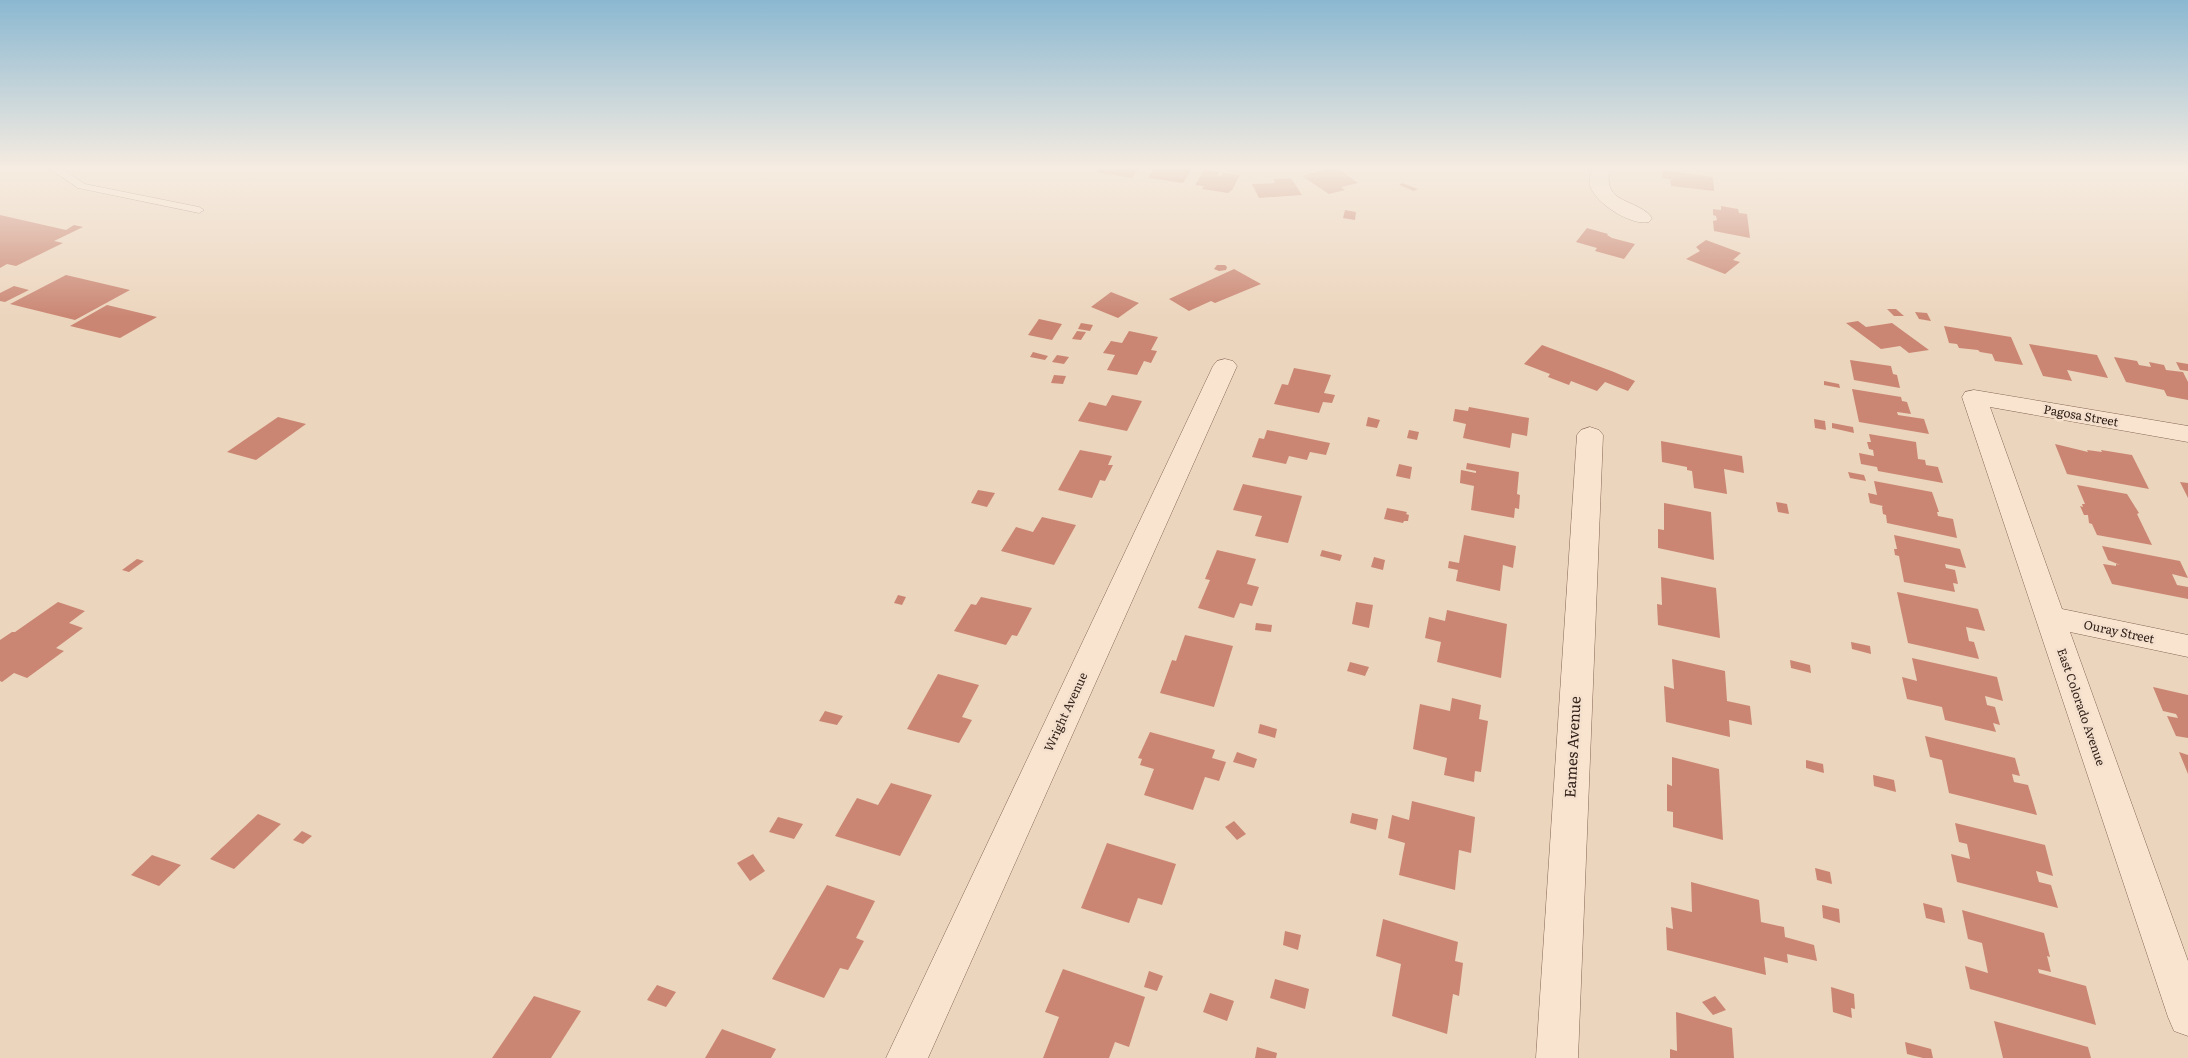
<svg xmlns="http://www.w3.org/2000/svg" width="2188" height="1058" font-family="Literata,serif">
<rect width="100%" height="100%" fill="#ecd5bd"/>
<g fill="#ca8673">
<polygon points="1099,169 1138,169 1132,178 1096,172"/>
<polygon points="1154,169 1192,169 1183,183 1148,178"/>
<polygon points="1328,169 1339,169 1358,183 1341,187 1345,190 1329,194 1302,176"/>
<polygon points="1204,170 1219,172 1217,175 1221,176 1223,173 1240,175 1232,190 1228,193 1202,189 1204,186 1195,185"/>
<polygon points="1662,170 1713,177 1714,191 1671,186 1670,180 1675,180 1662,178"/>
<polygon points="1291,178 1302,195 1259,198 1252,184 1275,183 1273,179"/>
<polygon points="1402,183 1418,189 1414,191 1399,185"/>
<polygon points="1721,206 1738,209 1739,213 1747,214 1750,238 1714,231 1713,221 1717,220 1716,216 1713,215 1713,209 1721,210"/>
<polygon points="1345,210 1356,212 1355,220 1343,218"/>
<polygon points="0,215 66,230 74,225 83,227 54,241 63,243 16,266 7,264 0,268"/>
<polygon points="1587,228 1608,234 1607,235 1612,238 1635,244 1624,259 1595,251 1597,248 1576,242"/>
<polygon points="1706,240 1741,253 1733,260 1740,262 1725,274 1686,259 1700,251 1696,247"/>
<polygon points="1217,265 1225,265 1227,267 1226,270 1219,271 1214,269"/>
<polygon points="1234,269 1261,284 1215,303 1211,301 1189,311 1169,299"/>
<polygon points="66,275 130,290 75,320 10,304"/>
<polygon points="14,286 29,290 5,302 0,301 0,293"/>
<polygon points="1111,292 1139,303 1118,318 1091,307"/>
<polygon points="107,305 157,317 120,338 70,326"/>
<polygon points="1887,309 1896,309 1904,316 1894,316"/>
<polygon points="1915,312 1927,313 1931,321 1919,319"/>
<polygon points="1039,319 1062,324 1052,340 1028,335"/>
<polygon points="1858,321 1866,327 1892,323 1929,350 1909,353 1900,346 1881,349 1846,323"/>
<polygon points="1081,323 1093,325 1090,331 1078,329"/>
<polygon points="1944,326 2011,337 2023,365 1995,361 1992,354 1980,352 1978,350 1959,348 1957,344 1949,343"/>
<polygon points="1077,331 1086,332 1081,340 1072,339"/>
<polygon points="1129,331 1158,337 1151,350 1157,351 1151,363 1144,361 1137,375 1107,370 1115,355 1103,353 1111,341 1122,343"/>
<polygon points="2029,344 2097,355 2108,378 2067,370 2072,381 2043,376"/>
<polygon points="1542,345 1614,372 1635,381 1628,391 1605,382 1597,391 1571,381 1569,385 1548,377 1550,374 1524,364"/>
<polygon points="1033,352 1048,356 1045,360 1030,357"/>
<polygon points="1057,355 1069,357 1064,364 1052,362"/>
<polygon points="2114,357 2137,361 2139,365 2151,367 2149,362 2164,365 2166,370 2183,372 2188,382 2188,400 2167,396 2164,390 2126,382"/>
<polygon points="1850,360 1891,366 1893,374 1897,375 1900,388 1854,380"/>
<polygon points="2176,362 2188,364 2188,371 2180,370"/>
<polygon points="1294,368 1331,375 1324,393 1335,395 1332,403 1323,402 1319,413 1274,404 1282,384 1288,385"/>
<polygon points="1054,375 1066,376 1063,384 1051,383"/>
<polygon points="1824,381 1839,384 1840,388 1824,385"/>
<polygon points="1852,389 1901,397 1902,401 1907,402 1911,414 1897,412 1898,415 1924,419 1929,434 1859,422"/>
<polygon points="1112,395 1142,401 1127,431 1078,421 1089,402 1106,406"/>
<polygon points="1469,407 1529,418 1527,436 1512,433 1510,448 1463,438 1466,424 1453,421 1455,409 1468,411"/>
<polygon points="278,417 306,424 256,460 227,452"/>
<polygon points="1368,417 1380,420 1377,428 1366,426"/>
<polygon points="1814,419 1825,421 1826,430 1815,428"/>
<polygon points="1832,423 1853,427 1854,433 1832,428"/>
<polygon points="1267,430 1330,443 1326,455 1310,452 1307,460 1289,456 1286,464 1252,457 1259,438 1264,439"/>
<polygon points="1409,430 1419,432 1417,440 1407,438"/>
<polygon points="1869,434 1916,442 1918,459 1925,460 1926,465 1938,467 1943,483 1878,471 1877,467 1861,464 1859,453 1874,456 1873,450 1869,449 1867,442 1871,442"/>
<polygon points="1661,441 1742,456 1744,473 1724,469 1727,494 1694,488 1692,471 1687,470 1687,467 1662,462"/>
<polygon points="2055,444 2088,452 2087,450 2102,452 2101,450 2132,455 2149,489 2067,474"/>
<polygon points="1080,450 1112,456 1108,465 1113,465 1105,481 1100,480 1092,498 1058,490"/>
<polygon points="1467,463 1519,472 1517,494 1520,495 1519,509 1515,508 1514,518 1471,510 1474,486 1460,483 1461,470 1476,473 1476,471 1466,469"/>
<polygon points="1399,464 1412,467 1410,479 1396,476"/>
<polygon points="1848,472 1864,475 1866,481 1850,478"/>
<polygon points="1874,481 1932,492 1939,512 1937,512 1938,516 1953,519 1957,538 1887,523 1886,515 1883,514 1882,507 1883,506 1870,503 1868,493 1877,495"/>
<polygon points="2180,482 2188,483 2188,498"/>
<polygon points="1243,484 1302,496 1288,543 1255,536 1262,516 1233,510"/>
<polygon points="2077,485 2127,494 2139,513 2137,514 2152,545 2097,535 2092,524 2089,523 2088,515 2084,515 2080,506 2083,507 2082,504 2085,504"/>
<polygon points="978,490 995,493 987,507 971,503"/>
<polygon points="1776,502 1787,504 1789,514 1778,512"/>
<polygon points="1664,503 1711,512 1714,560 1658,548 1658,529 1664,530"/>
<polygon points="1387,508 1407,512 1406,514 1409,515 1408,521 1404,521 1403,523 1384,519"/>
<polygon points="1042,517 1076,525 1054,565 1001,551 1016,527 1033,532"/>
<polygon points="1464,535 1516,546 1513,568 1503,565 1500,591 1456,581 1458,570 1448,568 1449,561 1459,563"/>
<polygon points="1894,535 1960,549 1966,568 1945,564 1946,568 1955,570 1958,584 1953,583 1955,592 1904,582 1899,556 1895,555 1894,549 1897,549"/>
<polygon points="2102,546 2180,561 2188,578 2172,574 2177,585 2188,587 2188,599 2112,584 2103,564 2116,566 2116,564 2120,565 2108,560"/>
<polygon points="1217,550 1256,559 1247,584 1259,587 1252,606 1240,603 1234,618 1198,608 1210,580 1205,579"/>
<polygon points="1322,550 1342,555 1340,561 1320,556"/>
<polygon points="1374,557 1385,560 1383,570 1371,567"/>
<polygon points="137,559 144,561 129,572 122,570"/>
<polygon points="1661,577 1716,588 1720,638 1658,625 1657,604 1662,605"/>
<polygon points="1897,592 1978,609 1985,631 1966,627 1969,641 1974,642 1979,659 1908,643"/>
<polygon points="898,595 906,597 902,605 894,603"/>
<polygon points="981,597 1032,608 1017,636 1012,635 1006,645 954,631 971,604 976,605"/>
<polygon points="58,602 85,611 69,623 83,628 56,648 64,651 27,678 14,673 2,682 0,681 0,640 12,632 15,632"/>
<polygon points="1356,602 1373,605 1369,628 1352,624"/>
<polygon points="1447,610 1507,624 1501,678 1437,662 1441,642 1425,638 1429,617 1445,621"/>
<polygon points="1256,623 1272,625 1271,632 1255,630"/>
<polygon points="1185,635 1233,646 1214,707 1160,693 1172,660 1176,661"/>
<polygon points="1851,642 1870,646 1871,654 1852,649"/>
<polygon points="1912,658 1997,677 2003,701 1985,696 1987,705 1995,707 2000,725 1993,723 1996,732 1945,720 1942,707 1907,699 1902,677 1917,681"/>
<polygon points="1672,659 1725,671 1727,701 1750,706 1752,725 1729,720 1730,737 1666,722 1664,686 1674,689"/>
<polygon points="1790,660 1810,665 1811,673 1791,668"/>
<polygon points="1350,662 1369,667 1365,676 1347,671"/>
<polygon points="938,674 979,685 962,717 972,720 959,743 907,729"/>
<polygon points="2153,687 2188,695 2188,738 2176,736 2167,716 2178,718 2176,714 2163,711"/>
<polygon points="1452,698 1481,705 1479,719 1488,721 1481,772 1475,771 1474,782 1444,775 1447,758 1413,749 1420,704 1450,711"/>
<polygon points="825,711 843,716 837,725 819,721"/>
<polygon points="1260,724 1277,729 1275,738 1258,733"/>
<polygon points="1150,732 1215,750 1212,758 1226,762 1219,781 1205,777 1193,810 1144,795 1154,769 1140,765 1142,759 1138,758"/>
<polygon points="1925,736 2015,758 2020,776 2012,774 2014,782 2028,785 2037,815 1949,793 1942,760 1930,757"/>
<polygon points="1237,752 1257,759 1254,768 1233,762"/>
<polygon points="2179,752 2188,755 2188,774"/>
<polygon points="1672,757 1719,769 1723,840 1673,827 1673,812 1667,811 1667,784 1672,786"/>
<polygon points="1806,760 1823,764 1824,773 1806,768"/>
<polygon points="1873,775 1894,780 1896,792 1874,786"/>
<polygon points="891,783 932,795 900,856 835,836 857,798 878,805"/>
<polygon points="1412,801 1475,817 1471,853 1459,850 1455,890 1399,875 1405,843 1388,838 1392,815 1409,820"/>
<polygon points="1352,813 1378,819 1376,830 1350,823"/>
<polygon points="258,814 281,824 234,869 210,859"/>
<polygon points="778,817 803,824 794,839 769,832"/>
<polygon points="1234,821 1246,834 1237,840 1225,827"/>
<polygon points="1955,823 2045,845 2053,876 2036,871 2039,882 2051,885 2058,908 1957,882 1951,854 1970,859 1967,844 1959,842"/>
<polygon points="302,831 312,836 303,844 293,840"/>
<polygon points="1107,843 1176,864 1162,905 1138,898 1129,923 1081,908"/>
<polygon points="753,854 765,871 750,881 737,863"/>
<polygon points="152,855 181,865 159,886 131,875"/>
<polygon points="1815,868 1830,872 1832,884 1817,880"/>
<polygon points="1691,882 1759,900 1761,922 1784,927 1785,937 1814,945 1817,961 1787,954 1788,963 1764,957 1766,975 1667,950 1666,927 1673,929 1671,907 1692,912"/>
<polygon points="827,885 875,901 856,938 864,941 848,970 840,968 824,998 772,979"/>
<polygon points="1923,903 1942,908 1945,923 1926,918"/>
<polygon points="1822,905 1839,909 1840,923 1823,918"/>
<polygon points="1962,910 2044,933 2050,957 2047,956 2051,972 2038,969 2039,973 2086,986 2096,1025 1970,989 1965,966 1988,973 1982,943 1968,939"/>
<polygon points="1383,919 1458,942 1455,961 1463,963 1459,996 1453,994 1447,1034 1392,1016 1401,964 1376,956"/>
<polygon points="1285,931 1301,935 1298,950 1283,945"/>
<polygon points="1063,969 1145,997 1129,1047 1115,1042 1109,1058 1043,1058 1059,1017 1045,1012"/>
<polygon points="1149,971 1163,976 1157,991 1144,987"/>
<polygon points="1275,979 1309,989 1305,1009 1270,998"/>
<polygon points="657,985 676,992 666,1007 647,1000"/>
<polygon points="1831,987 1854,994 1855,1009 1851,1008 1852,1018 1833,1012"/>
<polygon points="1210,993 1234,1001 1227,1021 1203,1012"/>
<polygon points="534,996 581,1011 551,1058 492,1058"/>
<polygon points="1715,996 1726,1010 1713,1015 1702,1002"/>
<polygon points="1676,1012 1732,1028 1734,1058 1670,1058 1670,1049 1677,1051"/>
<polygon points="1994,1021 2088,1047 2091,1058 2003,1058"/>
<polygon points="722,1029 776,1049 771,1058 705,1058"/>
<polygon points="1905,1042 1931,1049 1933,1058 1923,1058 1907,1054"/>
<polygon points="1257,1047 1277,1053 1276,1058 1255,1058"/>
</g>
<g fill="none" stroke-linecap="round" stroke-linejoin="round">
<defs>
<polygon id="service" points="50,169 62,169 85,184 199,207 204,210 199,213 78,188"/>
<g id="minor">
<path d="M1592,169h18c-9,36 28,29 42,49l-3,4c-17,4 -51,-17 -58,-34 -3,-6 -1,-12 1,-19z"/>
<polygon points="1225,359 1233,361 1237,366 928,1058 886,1058 1213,366 1217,361"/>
<polygon points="1974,390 2188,426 2188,442 1990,407 2062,609 2188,635 2188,657 2070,632 2188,961 2188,1036 2174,1031 2168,1017 1962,397 1965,392"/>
<polygon points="1590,427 1599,430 1603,435 1578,1058 1536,1058 1577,435 1581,430"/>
</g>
</defs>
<use href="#service" stroke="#846557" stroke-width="1"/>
<use href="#minor" stroke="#846557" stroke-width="1"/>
<use href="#service" fill="#f8e4cf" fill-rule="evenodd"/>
<use href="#minor" fill="#f8e4cf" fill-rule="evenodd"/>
</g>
<linearGradient id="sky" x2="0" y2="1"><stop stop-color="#8bb8d1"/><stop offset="0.53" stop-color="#f6ece1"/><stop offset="1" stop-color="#f6ece1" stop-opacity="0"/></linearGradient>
<rect width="2188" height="317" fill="url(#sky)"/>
<g text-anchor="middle" stroke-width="5" stroke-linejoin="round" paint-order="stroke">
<g font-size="12" fill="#33221b" stroke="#f4e0cc">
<text transform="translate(2081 416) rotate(10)" y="4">Pagosa Street</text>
<text transform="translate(2119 632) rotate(12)" y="4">Ouray Street</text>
<text transform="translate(2081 707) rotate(71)" y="4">East Colorado Avenue</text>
<text transform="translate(1066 712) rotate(-65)" y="4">Wright Avenue</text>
</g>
<g font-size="15" fill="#33221b" stroke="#f4e0cc">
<text transform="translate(1573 747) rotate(-87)" y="5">Eames Avenue</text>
</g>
</g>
</svg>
